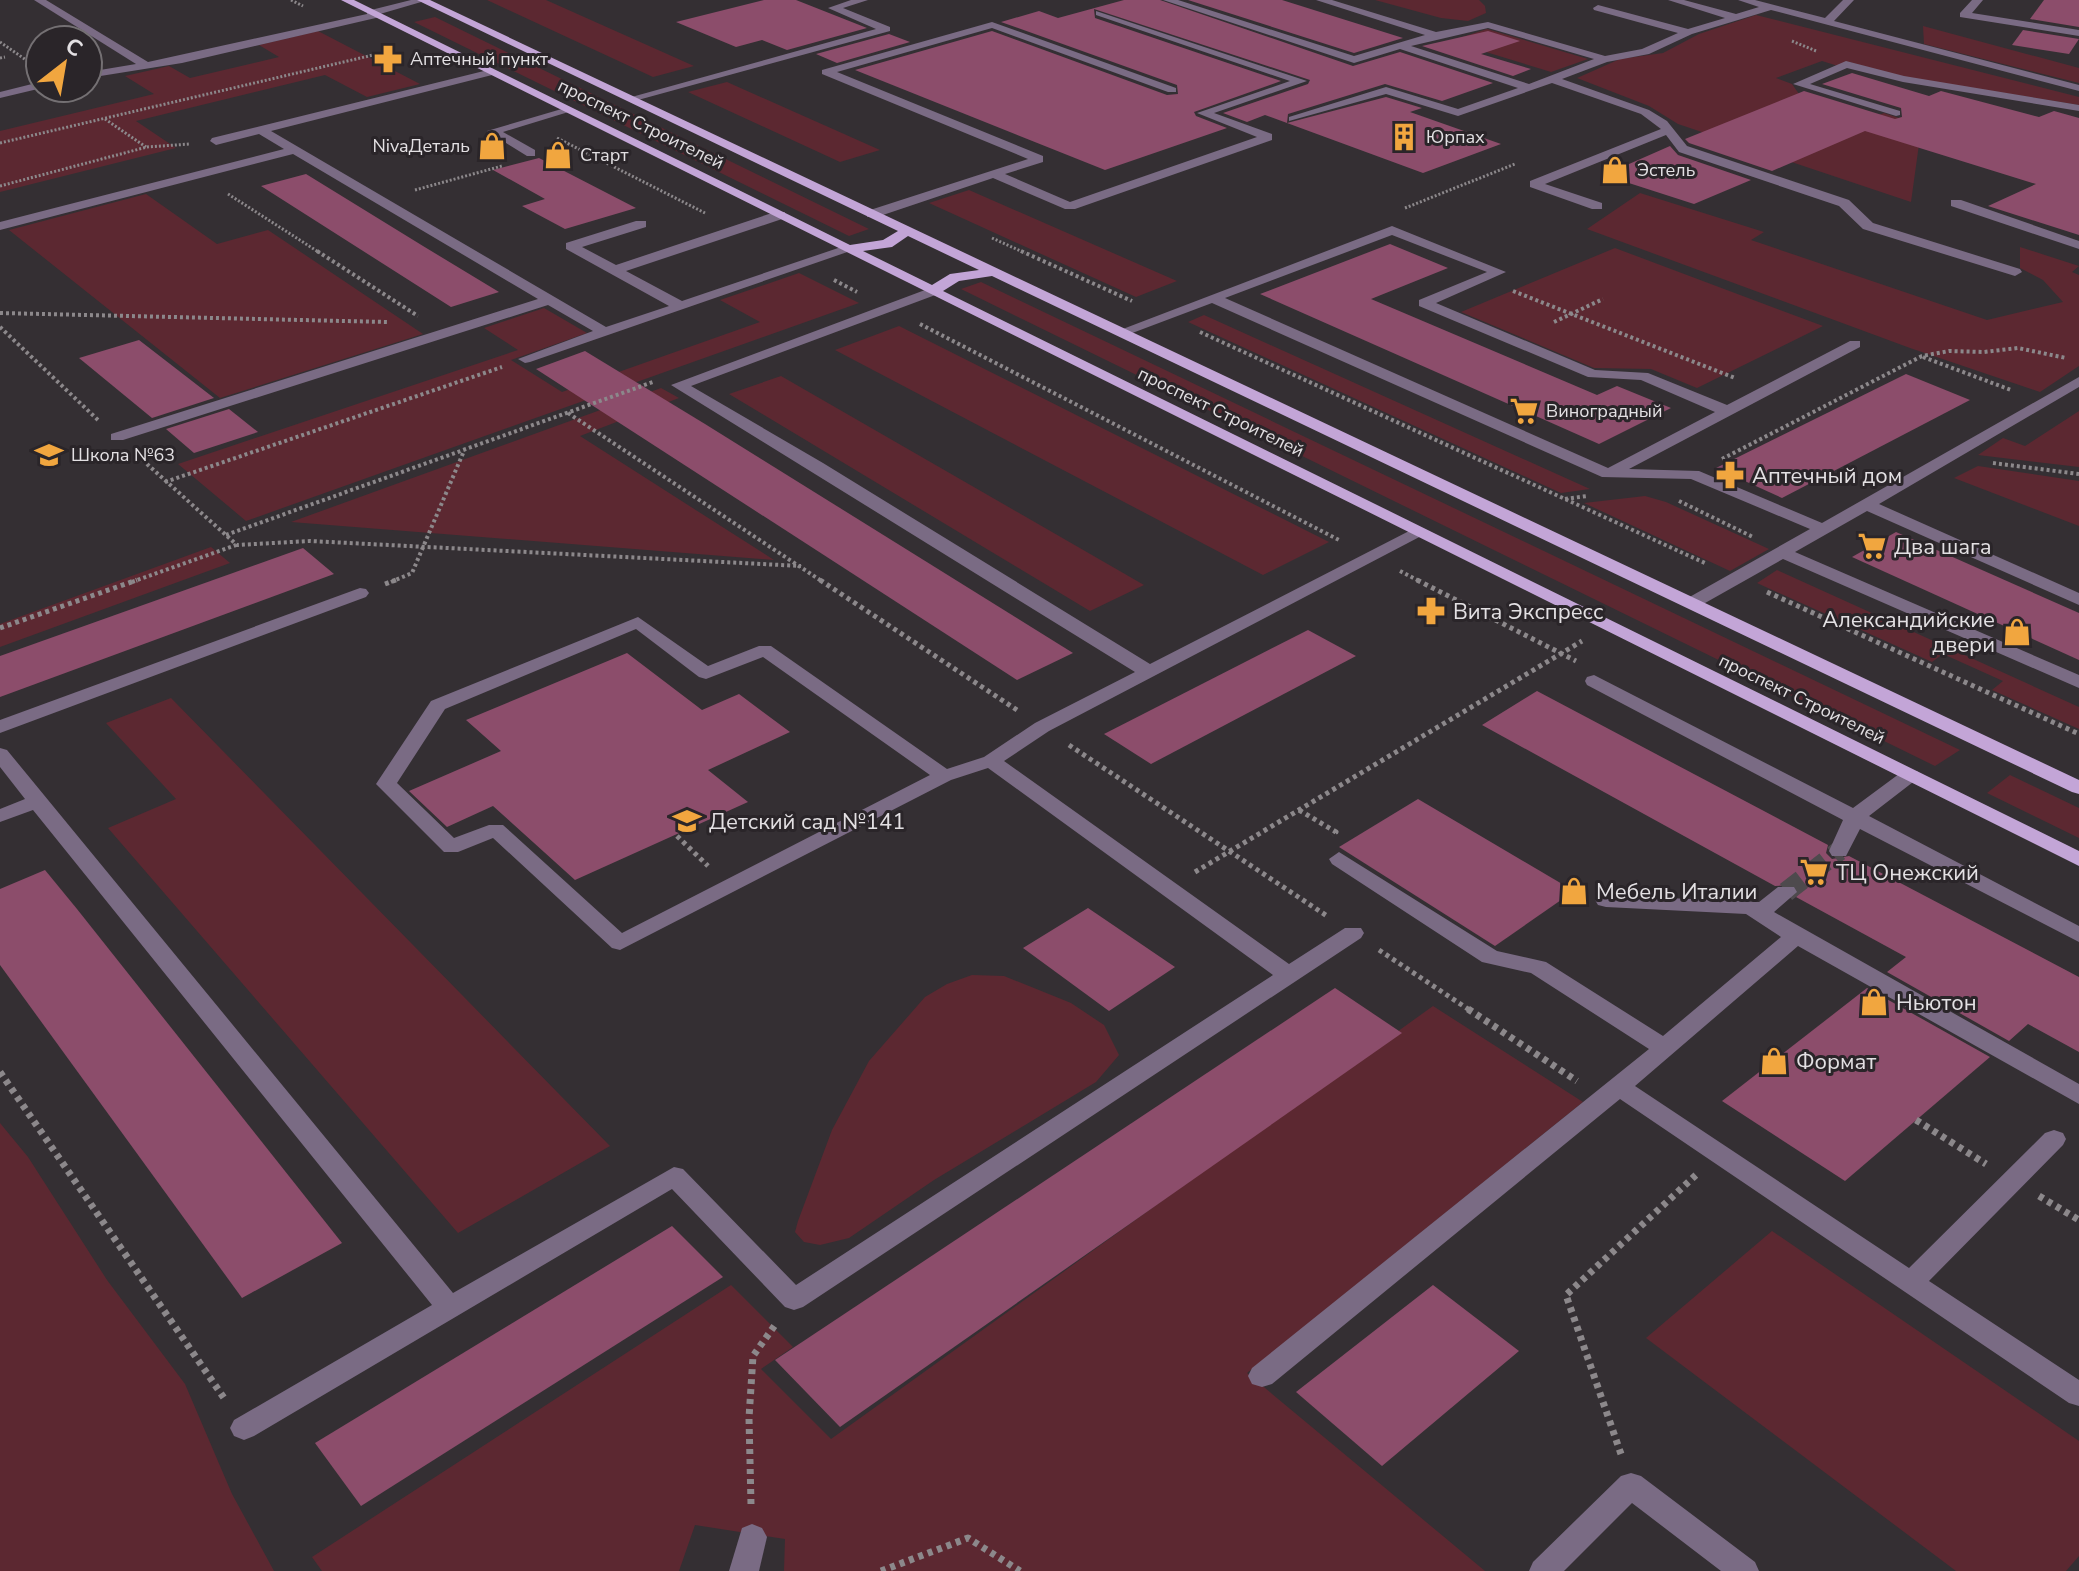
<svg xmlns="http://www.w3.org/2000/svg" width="2079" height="1571" font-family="'Nunito Sans',sans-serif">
<rect width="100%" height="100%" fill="#342f33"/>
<g fill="#5c2831">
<polygon points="487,0 546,0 694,66 653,77"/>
<polygon points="1375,0 1479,0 1485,6 1486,13 1468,21 1441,18"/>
<polygon points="1756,15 2079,97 2079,105 1903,77 1849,62 1838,66 1822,61 1776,78 1792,84 1799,94 1873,117 1884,113 1899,118 1919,112 1920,137 1911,202 1678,124 1649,106 1577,78 1620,59 1663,53 1699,34"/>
<polygon points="435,17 869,229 849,236 414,22"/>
<polygon points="1923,26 2079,68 2079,83 1924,44"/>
<polygon points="1487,29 1588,59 1551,72 1450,41"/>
<polygon points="318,31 420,84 367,97 325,75 136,121 176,148 0,192 0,131 154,94 125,76 169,66 190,78 279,57 259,45"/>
<polygon points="727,82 880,150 840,162 688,92"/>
<polygon points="969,190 1177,281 1136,297 929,203"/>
<polygon points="1640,193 1764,232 1751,240 1987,320 2063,302 2043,280 2020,268 2020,247 2079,266 2072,272 2079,275 2079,366 2040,392 1910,348 1587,229"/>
<polygon points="146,194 217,244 268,230 423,334 220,398 9,230"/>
<polygon points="1615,248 1823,326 1697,388 1651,369 1594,368 1461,312"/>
<polygon points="799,273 859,303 246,521 178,464 518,350 484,328 544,308 587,333 511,360 562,392 760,322 720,300"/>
<polygon points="981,282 1960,750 1935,766 961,289"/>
<polygon points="1204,315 1590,489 1561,493 1188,322"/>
<polygon points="899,326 1329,542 1263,575 835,350"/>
<polygon points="781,376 1144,585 1090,611 729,394"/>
<polygon points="661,388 679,398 580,436 774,560 291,522"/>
<polygon points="2079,411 2079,467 1978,455 2003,438 2025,446"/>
<polygon points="1978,466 2079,481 2079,526 1954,478"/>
<polygon points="1645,496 1666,502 1769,549 1730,571 1584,503"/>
<polygon points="211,547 230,563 0,647 0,624"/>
<polygon points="1777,570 2079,707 2079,729 1992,690 2003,681 1943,654 1932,662 1757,583"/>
<polygon points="171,698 610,1146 458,1233 108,828 176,799 106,723"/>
<polygon points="2010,775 2079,808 2079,838 1987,793"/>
<polygon points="972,975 1004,976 1071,1003 1104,1025 1119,1055 1096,1082 934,1180 849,1238 820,1245 804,1242 795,1232 798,1221 832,1130 869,1061 925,997 947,984"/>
<polygon points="1433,1006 1583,1102 1247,1373 1485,1571 784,1571 785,1539 695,1525 679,1571 322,1571 312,1557 731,1285 793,1347 761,1369 831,1439"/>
<polygon points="0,1123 28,1157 107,1280 185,1384 232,1494 274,1571 0,1571"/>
<polygon points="1772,1231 2079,1441 2079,1556 2066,1571 1956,1571 1646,1338"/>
</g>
<g fill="#8c4d6b">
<polygon points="764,0 796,0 867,28 787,50 762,40 736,47 676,22"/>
<polygon points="1124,0 1160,0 1353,66 1400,52 1493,83 1442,101 1385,84 1288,114 1287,123 1265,115 1247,122 1223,113 1308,84 1310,80 1094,9 1095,18 1281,81 1194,112 1196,116 1227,128 1105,170 855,70 992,31 1167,95 1178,94 1177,85 1001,22 1039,11 1058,18"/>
<polygon points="1188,0 1282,0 1403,38 1354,53"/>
<polygon points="2044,0 2079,0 2079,27 2030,19"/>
<polygon points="2023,30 2079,39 2069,54 2012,45"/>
<polygon points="1488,31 1520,41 1481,54 1531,69 1513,76 1422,46"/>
<polygon points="889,34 910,42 837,63 816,54"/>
<polygon points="1852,73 1929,96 1941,91 2039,117 2054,111 2079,118 2079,235 1988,206 2036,184 1865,131 1772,171 1689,143 1685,139 1804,91 1895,119 1902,117 1901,108 1822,84"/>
<polygon points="1386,97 1422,108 1410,112 1501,144 1423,173 1287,123"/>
<polygon points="1670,146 1678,155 1751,180 1694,204 1604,175"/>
<polygon points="539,158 636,208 565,229 522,206 545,199 493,170"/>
<polygon points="306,174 423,246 499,292 451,307 261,186"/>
<polygon points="1390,244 1448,268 1371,299 1597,395 1617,386 1671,408 1599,444 1260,294"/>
<polygon points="139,340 214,398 152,418 79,358"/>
<polygon points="585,351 705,424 1073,653 1017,680 536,369"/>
<polygon points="1906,374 1970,400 1782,498 1716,468"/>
<polygon points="229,409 258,432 194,453 166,429"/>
<polygon points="1896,532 2079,613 2079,660 1852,557"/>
<polygon points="303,548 334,574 0,697 0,656"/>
<polygon points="1308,630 1356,656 1151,764 1104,734"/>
<polygon points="627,653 702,710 739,694 790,732 708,770 748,802 575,880 493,806 447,827 409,791 501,751 466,720"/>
<polygon points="1537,691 1828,845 1826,853 1832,859 1849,856 2079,977 2079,1052 2028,1024 2009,1041 1887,972 1906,957 1796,897 1800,892 1797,885 1775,886 1482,725"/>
<polygon points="1418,799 1574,891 1495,946 1339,847"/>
<polygon points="45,870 77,909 342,1243 242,1298 0,965 0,889"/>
<polygon points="1088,908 1175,967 1109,1011 1023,948"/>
<polygon points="1335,988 1402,1033 840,1427 775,1360"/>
<polygon points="1867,988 1990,1057 1845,1181 1722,1101"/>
<polygon points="672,1226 723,1277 361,1506 315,1443"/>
<polygon points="1433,1285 1519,1351 1382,1466 1296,1392"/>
</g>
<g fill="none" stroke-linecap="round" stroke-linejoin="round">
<polyline stroke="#4e4a4d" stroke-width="20" stroke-dasharray="20 10" stroke-linecap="butt" points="1786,892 1839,851"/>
<g stroke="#8c888b" stroke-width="3" stroke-dasharray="2 2" stroke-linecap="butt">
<polyline points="291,0 303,6"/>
<polyline points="1792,41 1816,51"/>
<polyline points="0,42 29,62"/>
<polyline points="0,58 5,57"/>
<polyline points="105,119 146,147"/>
<polyline points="557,138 705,213"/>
<polyline points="0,143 390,51"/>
<polyline points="0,186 147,147 190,144"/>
<polyline points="415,190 502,166"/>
<polyline points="228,194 320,253"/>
<polyline points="1405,208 1515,164"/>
<polyline points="992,238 1025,253"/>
</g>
<g stroke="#8c888b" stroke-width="4" stroke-dasharray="3 3" stroke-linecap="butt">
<polyline points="317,251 418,316"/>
<polyline points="1021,251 1132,301"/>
<polyline points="834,280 857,292"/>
<polyline points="1513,291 1735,378"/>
<polyline points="0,313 387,322"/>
<polyline points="1554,322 1603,299"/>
<polyline points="920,324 1341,541"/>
<polyline points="0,327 98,420"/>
<polyline points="1200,332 1707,564"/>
<polyline points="1923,357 2011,390"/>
<polyline points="568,413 823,582"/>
<polyline points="138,456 237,545 310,541 801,566"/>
<polyline points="1722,459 1922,356 1949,351 1984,352 2018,348 2066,358"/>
<polyline points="1993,463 2079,474"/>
<polyline points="165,482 502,367"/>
<polyline points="1565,499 1587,496"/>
<polyline points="1679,501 1753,537"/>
<polyline points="226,535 653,382"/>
<polyline points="1400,571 1421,582"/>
<polyline points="132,582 236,545"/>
<polyline points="391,582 412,573 464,451"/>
</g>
<g stroke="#8c888b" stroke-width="5" stroke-dasharray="4 4" stroke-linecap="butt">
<polyline points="820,580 1017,710"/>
<polyline points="1417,580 1576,661"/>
<polyline points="385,584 396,580"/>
<polyline points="1767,592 2079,734"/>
<polyline points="0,628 137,580"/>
<polyline points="1069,745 1327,916"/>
<polyline points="1299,810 1336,832 1332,835"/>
<polyline points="677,836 708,866"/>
<polyline points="1195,872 1582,641"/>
<polyline points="1379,950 1471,1011"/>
</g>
<g stroke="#8c888b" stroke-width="7" stroke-dasharray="5 5" stroke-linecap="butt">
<polyline points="1468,1009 1577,1081"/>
<polyline points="0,1072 226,1401"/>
<polyline points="1916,1120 1986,1164"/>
<polyline points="2039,1196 2079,1220"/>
<polyline points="1621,1454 1566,1295 1697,1174"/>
<polyline points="751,1504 749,1418 753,1356 775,1325"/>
<polyline points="881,1571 968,1538 1020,1571"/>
</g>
<g fill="#7a6b84" fill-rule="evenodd">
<polygon points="34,0 46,0 148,62 367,14 367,11 411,0 428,0 380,14 380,17 182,63 88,78 88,72 136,64"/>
<polygon points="851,0 868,0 843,8 890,27 890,31 638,100 628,98 876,29 828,8"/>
<path d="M1163,0h15l176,56 71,-21 -109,-35h16l104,32 52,-10 117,34 37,-7 36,-16 -84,-23 -1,-2 5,-3 90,24 37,-11 -57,-18h16l52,14 23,-7 -21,-7h17l70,18 18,-18h11l-20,21 245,64v6l-308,-81 -79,24 -43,20 -42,8 -45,17 87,31 18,11 20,25 162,54 24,23 147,46 2,3 -7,4 -152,-47 -24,-23 -160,-54 -13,-17 -121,49 57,19v6h-10l-62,-22v-6l131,-52 -20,-15 -89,-31 -94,33 -72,-22 -97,27v-4l97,-30 72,22 60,-21 -118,-39 -46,14zM1488,28l106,31 -65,25 -118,-38z"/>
<polygon points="1972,0 1983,0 1972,13 2079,30 2079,36 1960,17 1960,13"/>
<polygon points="1096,11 1307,81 1214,113 1272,134 1272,140 1075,209 1065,209 993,178 877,217 867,217 867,211 1028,159 822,74 822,70 992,22 1176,88 1176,92 1168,92 992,28 837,72 1043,156 1043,162 1005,174 1070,202 1257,137 1197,113 1290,81 1096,15"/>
<polygon points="1846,61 1904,76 2079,105 2079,111 1903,82 1847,68 1810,84 1900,111 1900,115 1896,116 1793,84"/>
<polygon points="492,69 498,72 496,74 271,131 606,327 669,306 566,249 566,243 636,221 646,221 646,227 582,247 616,265 775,212 785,212 785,218 626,271 682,301 844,246 856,249 530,362 525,363 518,359 593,331 548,305 123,440 111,440 111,434 538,299 293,154 0,230 0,222 284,149 259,134 216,145 210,141 212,138"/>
<polygon points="40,82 42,88 0,98 0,92"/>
<polygon points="565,108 575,110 503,132 535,150 535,156 527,156 487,131"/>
<polygon points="1951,200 1961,200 2079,241 2079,249 1951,206"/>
<path d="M1392,226l114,46 -70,31 159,67 53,3 79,32 123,-64h10v6l-231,122 70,2 123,52 257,-146v10l-200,117 200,89v12l-212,-94 -72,41 284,123v13l-296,-129 -85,48h-12l-3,-4 3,-4 124,-70 -119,-50 -89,-2 -390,-174 -85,32h-10l-2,-3zM1392,235l95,37 -68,28v6l169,71 53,3 74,32 -107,56 -383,-170z"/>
<path d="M933,287l5,1v6l-247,92 132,77 327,201 263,-135h12l2,4 -378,198 -45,30 285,203 56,-36h16l3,5 -3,5 -558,369 -9,3 -9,-3 -113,-118 -418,247 -10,4 -10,-4 -4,-8 4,-8 198,-115 -399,-495 -33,12v-13l25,-10 -25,-32v-19l7,2 446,543 221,-126 9,2 113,116 477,-310 -285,-207 -37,12 -331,170 -8,-2 -119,-110 -35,14h-14l-68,-68 55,-83 207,-84 70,49 51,-20h12l176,123 37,-12 51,-34 100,-51 -464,-287zM636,629l63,48 7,2 57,-22 167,118 -308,158 -119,-108h-14l-35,13 -57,-55 48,-74z"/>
<polygon points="360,588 366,589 369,593 366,597 0,733 0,720"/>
<polygon points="1594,675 1853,808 1903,771 1917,771 1920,775 1917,779 1869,816 2079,926 2079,942 1860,829 1846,856 1832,856 1829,851 1843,820 1587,685 1585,681 1587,677"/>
<polygon points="1339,852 1497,951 1546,962 1663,1036 1781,937 1746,914 1606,907 1598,905 1595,900 1598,895 1759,902 1778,887 1794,887 1797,892 1774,912 2079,1084 2079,1104 1798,946 1635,1086 1909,1268 2045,1133 2054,1130 2063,1133 2066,1139 2063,1145 1929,1281 2079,1380 2079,1406 2069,1403 1620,1099 1272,1384 1262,1387 1252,1384 1248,1376 1252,1368 1649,1049 1531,973 1482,962 1332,864 1329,859"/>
<polygon points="1631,1473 1641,1476 1755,1562 1759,1571 1721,1571 1632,1503 1564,1571 1529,1571 1533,1562 1621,1476"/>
<polygon points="752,1524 762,1528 767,1537 759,1571 729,1571 742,1528"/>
</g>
<path fill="#c3a5d7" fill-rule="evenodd" d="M341,0h13l496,245 33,-5 15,-9 -481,-231h13l1649,780v14l-7,-2 -1080,-516 -33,5 -16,10 1136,560v15zM908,236l71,34 -29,4 -18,11 -69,-34 29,-4z"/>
</g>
<defs>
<symbol id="pharmacy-bare" viewBox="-9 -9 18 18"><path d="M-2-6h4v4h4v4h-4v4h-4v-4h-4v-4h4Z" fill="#f1a63f" stroke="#2a2529" stroke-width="2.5" paint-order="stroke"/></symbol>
<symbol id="building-bare" viewBox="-9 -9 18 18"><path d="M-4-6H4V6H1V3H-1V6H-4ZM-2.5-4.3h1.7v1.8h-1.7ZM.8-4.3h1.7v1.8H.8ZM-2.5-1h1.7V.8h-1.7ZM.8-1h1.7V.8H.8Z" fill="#f1a63f" stroke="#2a2529" stroke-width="2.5" paint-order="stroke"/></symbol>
<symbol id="shop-bare" viewBox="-9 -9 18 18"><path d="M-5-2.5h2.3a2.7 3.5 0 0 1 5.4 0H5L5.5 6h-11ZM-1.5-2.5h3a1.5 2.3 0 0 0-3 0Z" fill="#f1a63f" stroke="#2a2529" stroke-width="2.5" paint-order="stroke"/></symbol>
<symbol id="supermarket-bare" viewBox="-9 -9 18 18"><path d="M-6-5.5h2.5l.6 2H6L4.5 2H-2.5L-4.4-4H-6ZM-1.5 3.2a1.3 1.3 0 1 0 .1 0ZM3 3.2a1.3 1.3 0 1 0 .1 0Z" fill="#f1a63f" stroke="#2a2529" stroke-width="2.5" paint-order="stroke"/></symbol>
<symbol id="school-bare" viewBox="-9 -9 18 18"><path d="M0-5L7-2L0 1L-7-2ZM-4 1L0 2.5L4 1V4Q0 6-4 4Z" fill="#f1a63f" stroke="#2a2529" stroke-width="2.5" paint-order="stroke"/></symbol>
</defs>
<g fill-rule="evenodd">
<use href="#pharmacy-bare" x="368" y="39" width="40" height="40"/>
<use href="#building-bare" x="1384" y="117" width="40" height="40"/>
<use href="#shop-bare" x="472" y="126" width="40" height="40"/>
<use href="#shop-bare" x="538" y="135" width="40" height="40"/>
<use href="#shop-bare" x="1595" y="150" width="40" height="40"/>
<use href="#supermarket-bare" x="1504" y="391" width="40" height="40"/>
<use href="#school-bare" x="29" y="435" width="40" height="40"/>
<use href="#pharmacy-bare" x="1710" y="455" width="40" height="40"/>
<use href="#supermarket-bare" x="1852" y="526" width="40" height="40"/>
<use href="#pharmacy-bare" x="1411" y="591" width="40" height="40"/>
<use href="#shop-bare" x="1997" y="612" width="40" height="40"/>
<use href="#school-bare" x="667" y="801" width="40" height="40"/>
<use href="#supermarket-bare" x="1794" y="852" width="40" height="40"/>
<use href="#shop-bare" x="1554" y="871" width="40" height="40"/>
<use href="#shop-bare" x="1854" y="982" width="40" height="40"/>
<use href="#shop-bare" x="1754" y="1041" width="40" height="40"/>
</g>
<g text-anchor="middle" stroke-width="6" stroke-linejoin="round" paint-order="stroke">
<g font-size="18" fill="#e3e0e3" stroke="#2a2529" text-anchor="start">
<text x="410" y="65">Аптечный пункт</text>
<text x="1426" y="143">Юрпах</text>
<text x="470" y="152" text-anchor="end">NivaДеталь</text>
<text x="580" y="161">Старт</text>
<text x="1637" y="176">Эстель</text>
<text x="1546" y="417">Виноградный</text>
<text x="71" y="461">Школа №63</text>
</g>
<g font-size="18" fill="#e3e0e3" stroke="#2a2529">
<text transform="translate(641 124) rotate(26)" y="6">проспект Строителей</text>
<text transform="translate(1221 412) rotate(26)" y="6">проспект Строителей</text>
<text transform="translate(1802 699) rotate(26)" y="6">проспект Строителей</text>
</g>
<g font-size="22" fill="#e3e0e3" stroke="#2a2529" text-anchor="start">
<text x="1752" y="483">Аптечный дом</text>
<text x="1894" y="554">Два шага</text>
<text x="1453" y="619">Вита Экспресс</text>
<text x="1995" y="627" text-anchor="end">Александийские<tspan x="1995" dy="25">двери</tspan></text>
<text x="709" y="829">Детский сад №141</text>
<text x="1836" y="880">ТЦ Онежский</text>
<text x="1596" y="899">Мебель Италии</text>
<text x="1896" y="1010">Ньютон</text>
<text x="1796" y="1069">Формат</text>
</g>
</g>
<g transform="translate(64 64) rotate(31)"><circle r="38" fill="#2a2529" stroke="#747073" stroke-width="2"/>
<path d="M0-6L14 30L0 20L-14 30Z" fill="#f1a63f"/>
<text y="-12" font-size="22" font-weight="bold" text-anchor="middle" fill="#e3e0e3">С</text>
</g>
</svg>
